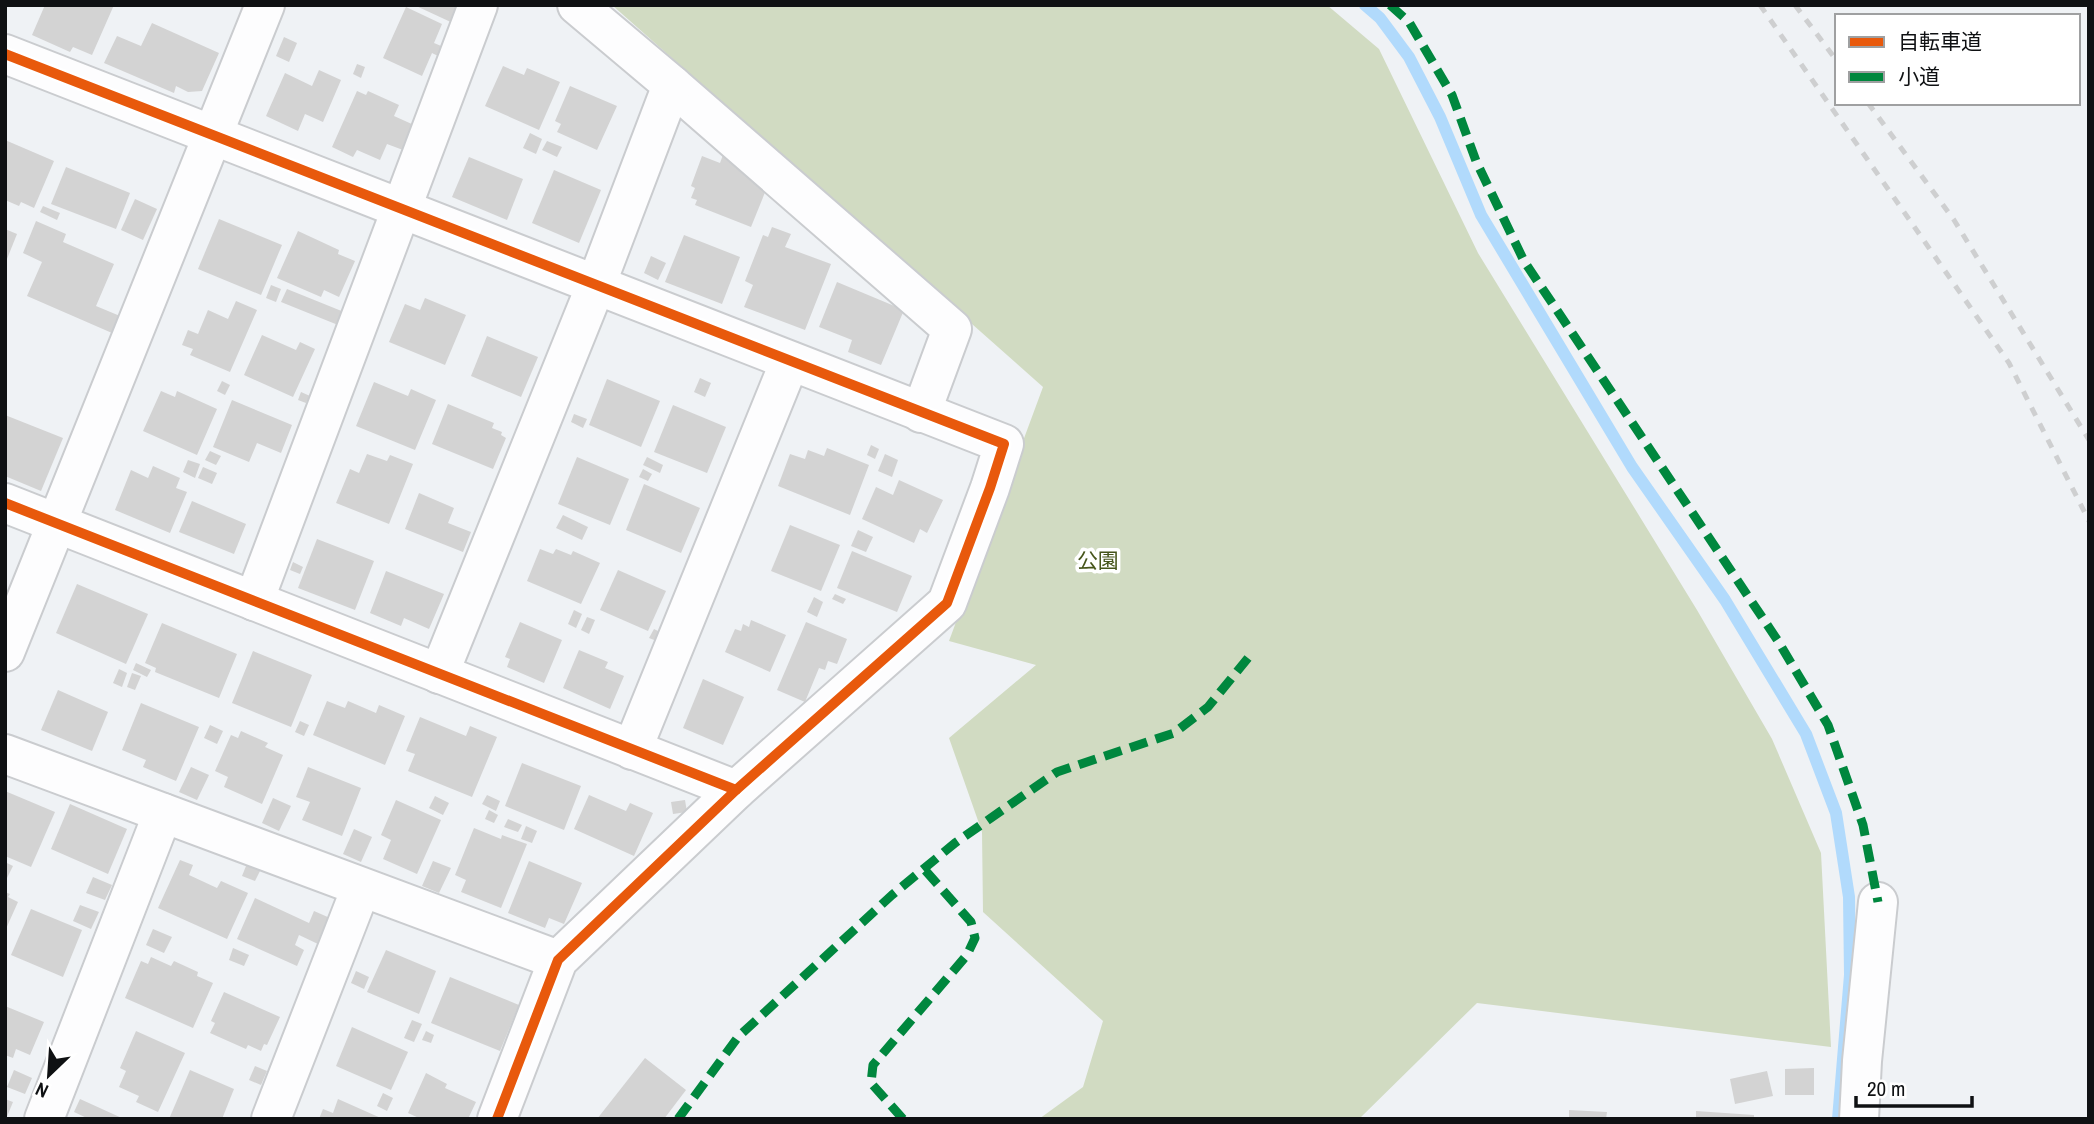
<svg xmlns="http://www.w3.org/2000/svg" width="2094" height="1124" font-family="'Archivo Narrow','Noto Sans JP',sans-serif">
<rect width="100%" height="100%" fill="#eff2f5"/>
<polygon fill="#d1dbc2" points="612,5 1327,5 1379,49 1478,253 1697,610 1772,739 1821,853 1831,1047 1477,1003 1359,1119 1039,1119 1083,1087 1103,1021 983,912 982,832 949,738 1036,665 949,641 1043,387"/>
<g fill="none" stroke-linecap="round" stroke-linejoin="round">
<polyline stroke="#b1dafc" stroke-width="12" points="1365,5 1380,18 1409,57 1440,117 1481,215 1632,467 1725,600 1806,734 1836,813 1849,897 1850,975 1838,1119"/>
</g>
<g fill="#d3d3d3">
<polygon points="45,5 114,5 92,55 73,47 70,52 32,35"/>
<polygon points="414,5 462,5 455,24"/>
<polygon points="406,7 442,24 434,43 446,48 442,58 432,53 422,76 383,58"/>
<polygon points="152,23 219,53 202,91 188,92 176,86 174,93 104,63 117,36 141,46"/>
<polygon points="284,37 297,43 289,62 276,56"/>
<polygon points="357,64 365,67 361,78 353,74"/>
<polygon points="503,66 524,75 527,68 560,82 539,130 485,106"/>
<polygon points="319,70 341,80 323,122 305,114 298,131 266,116 285,73 312,86"/>
<polygon points="570,86 617,106 597,150 557,132 561,124 555,121"/>
<polygon points="357,91 366,95 368,91 399,105 394,116 414,125 403,150 387,144 380,160 357,150 353,157 332,147"/>
<polygon points="530,133 542,139 536,154 523,148"/>
<polygon points="5,140 54,161 34,208 21,202 19,206 5,200"/>
<polygon points="547,141 562,147 557,157 542,150"/>
<polygon points="724,152 749,163 744,175 768,185 751,227 695,205 697,200 691,198 695,188 691,186 702,156 720,163"/>
<polygon points="469,157 523,179 507,220 452,197"/>
<polygon points="66,167 130,193 116,229 51,204"/>
<polygon points="554,170 601,190 579,243 532,223"/>
<polygon points="135,199 157,209 143,240 121,230"/>
<polygon points="43,206 60,213 57,220 40,212"/>
<polygon points="219,219 282,245 261,295 198,269"/>
<polygon points="36,221 66,234 63,242 114,264 96,306 120,316 112,333 27,296 42,262 23,253"/>
<polygon points="772,227 791,234 785,247 831,264 805,330 744,307 753,285 745,281 763,235 768,237"/>
<polygon points="5,229 17,234 5,264"/>
<polygon points="298,231 339,250 338,254 355,261 339,297 324,290 321,297 277,278"/>
<polygon points="684,235 740,257 722,304 665,282"/>
<polygon points="651,256 666,263 658,280 644,273"/>
<polygon points="837,282 904,310 881,365 848,352 852,340 819,327"/>
<polygon points="271,285 281,289 276,302 266,298"/>
<polygon points="287,289 344,312 338,325 281,302"/>
<polygon points="425,298 466,315 445,365 389,342 405,304 420,310"/>
<polygon points="236,301 257,310 230,372 190,355 193,349 182,345 188,330 198,334 208,310 228,319"/>
<polygon points="262,335 296,350 300,342 315,349 293,397 244,375"/>
<polygon points="487,336 538,357 521,397 471,376"/>
<polygon points="700,378 711,383 705,397 694,392"/>
<polygon points="607,379 660,401 641,447 589,425"/>
<polygon points="222,381 230,385 225,395 217,391"/>
<polygon points="374,382 408,396 411,389 436,400 415,450 356,426"/>
<polygon points="161,391 175,397 177,391 217,409 197,455 143,431"/>
<polygon points="301,392 310,396 306,403 298,400"/>
<polygon points="232,400 292,425 281,453 257,443 249,462 213,447"/>
<polygon points="448,404 494,423 492,428 502,432 501,435 506,438 493,469 432,444"/>
<polygon points="673,405 726,427 707,473 654,452"/>
<polygon points="574,414 587,419 583,428 571,422"/>
<polygon points="5,415 63,438 41,491 5,476"/>
<polygon points="871,445 879,449 875,459 867,455"/>
<polygon points="827,448 869,465 850,515 778,486 790,454 805,459 808,450 824,456"/>
<polygon points="210,451 221,456 216,465 205,460"/>
<polygon points="367,454 387,461 390,455 413,464 389,524 336,503 350,469 359,473"/>
<polygon points="885,454 898,460 892,477 878,471"/>
<polygon points="577,457 629,479 610,525 558,504"/>
<polygon points="647,457 663,465 660,473 643,465"/>
<polygon points="188,460 200,464 195,478 183,472"/>
<polygon points="153,466 180,478 176,488 187,492 170,533 115,510 131,470 148,478"/>
<polygon points="203,467 217,473 212,484 198,478"/>
<polygon points="643,469 652,474 648,481 639,477"/>
<polygon points="899,480 943,500 927,533 920,529 914,543 862,519 876,487 893,495"/>
<polygon points="644,484 700,508 681,553 626,530"/>
<polygon points="419,493 454,508 448,523 471,532 463,552 405,529"/>
<polygon points="192,501 246,524 234,554 179,532"/>
<polygon points="563,515 588,527 582,540 556,528"/>
<polygon points="790,525 840,545 821,591 771,571"/>
<polygon points="858,530 873,537 866,552 851,546"/>
<polygon points="317,539 374,561 355,610 298,588"/>
<polygon points="540,549 553,554 556,549 571,555 573,551 600,563 581,604 527,581"/>
<polygon points="852,551 912,576 897,612 837,588"/>
<polygon points="293,562 303,567 300,574 290,570"/>
<polygon points="618,570 666,591 648,631 600,610"/>
<polygon points="386,571 444,594 429,629 404,618 401,626 370,613"/>
<polygon points="77,584 148,614 126,664 56,633"/>
<polygon points="835,594 846,599 843,604 832,599"/>
<polygon points="814,597 823,602 817,617 807,612"/>
<polygon points="574,610 582,614 576,628 568,624"/>
<polygon points="587,617 595,620 589,634 581,630"/>
<polygon points="751,620 786,635 770,672 725,652 735,629 741,631 743,624 749,627"/>
<polygon points="520,622 562,640 544,683 507,667 510,659 505,657"/>
<polygon points="806,622 847,639 837,664 828,661 825,670 819,668 805,702 777,690"/>
<polygon points="162,623 237,654 219,698 155,672 156,668 145,663"/>
<polygon points="654,629 666,635 662,643 649,638"/>
<polygon points="579,650 608,662 605,668 624,676 610,709 563,688"/>
<polygon points="253,651 312,675 291,727 232,703"/>
<polygon points="136,663 151,670 147,677 133,670"/>
<polygon points="119,669 127,673 122,687 113,683"/>
<polygon points="132,673 141,676 135,690 127,687"/>
<polygon points="703,679 744,697 723,745 683,728"/>
<polygon points="58,690 108,712 92,751 41,730"/>
<polygon points="327,701 345,708 348,701 376,713 379,705 405,716 385,765 313,735"/>
<polygon points="141,703 199,727 176,781 143,767 146,760 122,750"/>
<polygon points="420,717 466,736 470,726 497,737 472,797 408,771 415,754 406,751"/>
<polygon points="300,721 309,725 304,736 295,732"/>
<polygon points="210,725 223,731 217,744 204,738"/>
<polygon points="241,731 268,743 265,747 283,755 262,804 224,787 228,777 215,771 231,735 238,738"/>
<polygon points="522,763 581,786 564,830 505,806"/>
<polygon points="191,767 209,775 197,800 179,792"/>
<polygon points="308,767 361,788 342,836 302,820 310,802 296,797"/>
<polygon points="5,791 55,812 31,867 5,856"/>
<polygon points="487,795 500,801 496,811 482,804"/>
<polygon points="589,795 626,811 630,803 653,813 634,856 574,829"/>
<polygon points="435,796 449,803 443,815 429,808"/>
<polygon points="273,798 291,806 279,831 262,823"/>
<polygon points="396,800 441,820 417,874 383,859 391,840 381,835"/>
<polygon points="685,800 687,812 673,814 671,802"/>
<polygon points="70,804 127,829 108,874 51,849"/>
<polygon points="489,810 498,815 494,823 485,819"/>
<polygon points="508,819 522,825 518,832 504,827"/>
<polygon points="526,826 537,831 532,843 521,839"/>
<polygon points="474,828 501,839 502,835 527,844 501,908 461,892 466,880 455,875"/>
<polygon points="354,829 372,837 361,862 343,854"/>
<polygon points="180,860 193,865 189,875 217,888 221,881 248,893 227,939 158,908"/>
<polygon points="248,861 262,867 255,881 242,876"/>
<polygon points="433,861 451,868 439,893 422,886"/>
<polygon points="529,861 582,883 564,924 549,918 545,928 508,913"/>
<polygon points="5,862 13,866 7,878 5,877"/>
<polygon points="93,877 112,885 105,900 86,893"/>
<polygon points="5,892 10,894 8,897 18,902 5,931"/>
<polygon points="255,898 309,923 314,911 330,918 318,944 299,935 295,945 304,950 297,966 237,939"/>
<polygon points="80,905 99,912 91,929 73,921"/>
<polygon points="31,909 82,930 63,977 11,955"/>
<polygon points="153,929 172,937 164,953 146,945"/>
<polygon points="233,948 249,955 244,966 229,960"/>
<polygon points="386,950 436,971 419,1014 367,992"/>
<polygon points="151,957 171,966 174,961 198,972 197,976 213,983 193,1028 125,998 141,961 148,964"/>
<polygon points="356,971 369,977 364,989 351,983"/>
<polygon points="450,977 519,1005 500,1051 431,1023"/>
<polygon points="224,992 280,1017 267,1045 264,1044 261,1051 248,1045 246,1049 210,1033 215,1023 211,1021"/>
<polygon points="5,1006 44,1022 30,1055 16,1049 13,1058 5,1055"/>
<polygon points="412,1020 422,1024 414,1042 404,1038"/>
<polygon points="352,1027 408,1052 391,1090 336,1066"/>
<polygon points="136,1031 185,1053 158,1112 136,1102 139,1096 119,1087 126,1071 120,1068"/>
<polygon points="426,1031 434,1035 431,1043 422,1040"/>
<polygon points="645,1058 686,1090 664,1119 597,1119"/>
<polygon points="255,1066 267,1071 261,1085 249,1080"/>
<polygon points="1814,1068 1814,1095 1785,1095 1785,1069"/>
<polygon points="14,1070 32,1078 25,1094 7,1087"/>
<polygon points="190,1070 234,1089 222,1119 169,1119"/>
<polygon points="1767,1071 1773,1096 1735,1104 1730,1079"/>
<polygon points="426,1073 447,1084 445,1088 476,1102 468,1119 421,1119 408,1113"/>
<polygon points="383,1093 393,1098 387,1111 377,1106"/>
<polygon points="5,1099 13,1102 6,1119 5,1119"/>
<polygon points="80,1099 124,1119 89,1119 74,1112"/>
<polygon points="338,1099 383,1119 319,1119 323,1109 333,1113"/>
<polygon points="1569,1110 1607,1112 1606,1119 1569,1119"/>
<polygon points="1696,1111 1754,1115 1754,1119 1696,1119"/>
</g>
<g fill="none" stroke-linecap="round" stroke-linejoin="round">
<defs>
<g id="minor">
<polyline points="5,54 1004,444 990,488 947,603 736,790 558,960 497,1119"/>
<polyline points="672,85 952,329 921,413"/>
<polyline points="5,503 736,790"/>
<polyline points="254,601 478,5"/>
<polyline points="5,652 265,5"/>
<polyline points="439,674 596,285 672,85 577,5"/>
<polyline points="632,750 790,361"/>
<polyline points="5,754 558,960"/>
<polyline points="44,1119 163,813"/>
<polyline points="271,1119 361,888"/>
<polyline points="1859,1119 1862,1061 1878,902"/>
</g>
</defs>
<use href="#minor" stroke="#cacccf" stroke-width="42"/>
<use href="#minor" stroke="#fdfdfe" stroke-width="38"/>
<g stroke="#cecfd0" stroke-width="5" stroke-dasharray="9 9" stroke-linecap="butt">
<polyline points="1760,5 2009,363 2089,521"/>
<polyline points="1795,5 1837,61"/>
<polyline points="1868,103 1954,220 2089,440"/>
</g>
<g stroke="#00873e" stroke-width="9" stroke-dasharray="18 9" stroke-linecap="butt">
<polyline points="1390,5 1409,22 1452,95 1476,161 1524,261 1778,641 1828,725 1863,825 1878,902"/>
<polyline points="678,1119 738,1037 892,895 955,843 1057,772 1174,733 1208,707 1248,658"/>
<polyline points="903,1119 871,1083 873,1065 967,955 975,938 971,922 924,869"/>
</g>
<defs>
<g id="cycleway">
<polyline points="5,54 1004,444 990,488 947,603 736,790 558,960 497,1119"/>
<polyline points="5,503 736,790"/>
</g>
</defs>
<use href="#cycleway" stroke="#fff" stroke-width="15"/>
<use href="#cycleway" stroke="#e8590c" stroke-width="10"/>
</g>
<g text-anchor="middle" stroke-width="7" stroke-linejoin="round" paint-order="stroke">
<g font-size="21" fill="#46551b" stroke="#fff">
<text x="1098" y="568">公園</text>
</g>
</g>
<rect width="2094" height="1124" fill="none" stroke="#0f1113" stroke-width="14"/>
<rect x="1835" y="14" width="245" height="91" fill="#ffffff" stroke="#9fa0a1" stroke-width="2"/>
<rect x="1849" y="37" width="35" height="10" fill="#e8590c" stroke="#9fa0a1" stroke-width="2"/>
<text x="1898" y="49" font-size="21" fill="#0f1113">自転車道</text>
<rect x="1849" y="72" width="35" height="10" fill="#00873e" stroke="#9fa0a1" stroke-width="2"/>
<text x="1898" y="84" font-size="21" fill="#0f1113">小道</text>
<g transform="translate(49 1075) rotate(205)" stroke="#ffffff" stroke-width="5" paint-order="stroke">
<path d="M0-5L12 26L0 18L-12 26Z" fill="#0f1113"/>
<text y="-10" font-size="19" font-weight="bold" text-anchor="middle" fill="#0f1113">N</text>
</g>
<path d="M1856 1096v10h116v-10" fill="none" stroke="#0f1113" stroke-width="3.5"/>
<text x="1867" y="1096" font-size="21" fill="#0f1113" stroke="#ffffff" stroke-width="5" paint-order="stroke">20 m</text>
</svg>
